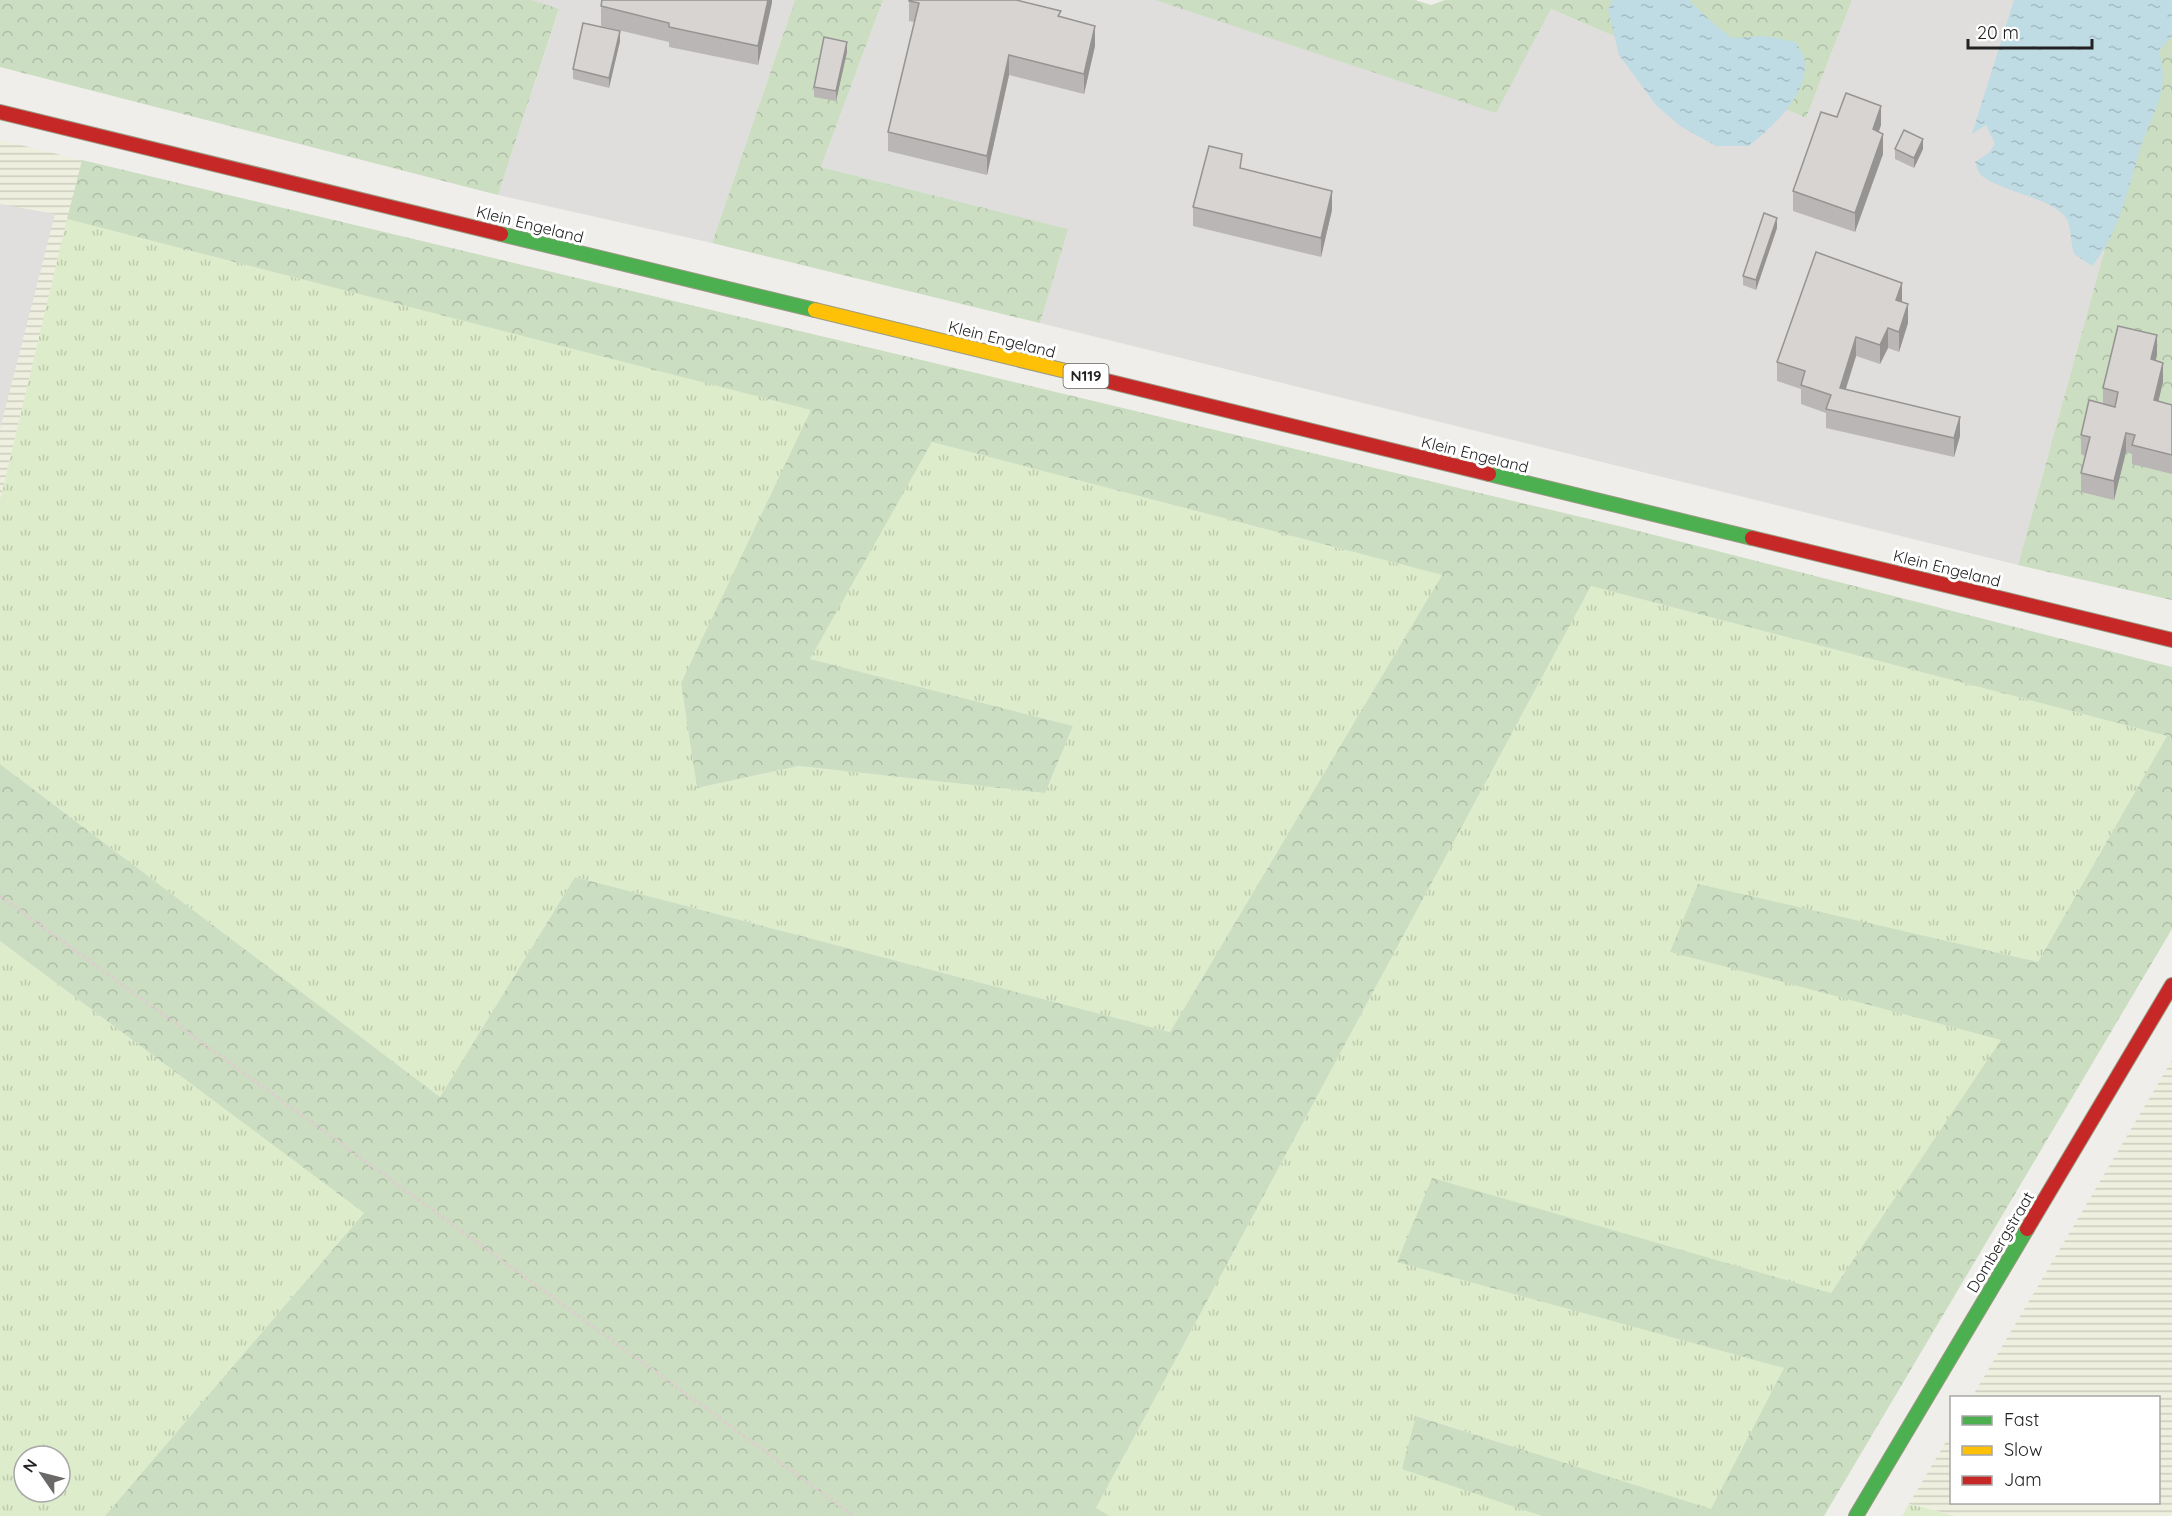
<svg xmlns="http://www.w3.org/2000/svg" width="2172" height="1516" font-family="Quicksand,sans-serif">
<defs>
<pattern id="farmland-rules" width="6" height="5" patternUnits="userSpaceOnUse" patternTransform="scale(1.5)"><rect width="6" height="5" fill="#efefdf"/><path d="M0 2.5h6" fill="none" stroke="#cdcdbf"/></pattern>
<pattern id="grass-tufts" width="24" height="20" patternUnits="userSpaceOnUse" patternTransform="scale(1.5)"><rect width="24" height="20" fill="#ddeccb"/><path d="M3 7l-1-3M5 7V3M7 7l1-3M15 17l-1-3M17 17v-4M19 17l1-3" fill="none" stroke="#bdcaae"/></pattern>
<pattern id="forest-crowns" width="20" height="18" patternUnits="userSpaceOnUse" patternTransform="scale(1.5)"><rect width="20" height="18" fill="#cbdec1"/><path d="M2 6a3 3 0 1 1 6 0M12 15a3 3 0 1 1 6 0" fill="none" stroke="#aebea6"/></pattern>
<pattern id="water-ripples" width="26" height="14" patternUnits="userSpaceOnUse" patternTransform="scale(1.5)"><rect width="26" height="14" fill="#bfdbe3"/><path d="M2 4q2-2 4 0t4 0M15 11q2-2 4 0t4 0" fill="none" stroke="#a4bcc2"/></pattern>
</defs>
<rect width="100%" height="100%" fill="#f0eeeb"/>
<g fill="#dfdedc">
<polygon points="532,0 795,0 712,243 498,195 559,10"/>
<polygon points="883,0 1253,0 1495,113 1551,9 1806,118 1852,0 2172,0 2172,4 2018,565 1040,323 1067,229 821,167"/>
</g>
<g fill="url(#farmland-rules)">
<polygon points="0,140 82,160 0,501"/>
<polygon points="2172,1060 2172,1516 1957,1516 1909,1504 1951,1433 1952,1502 2158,1502 2158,1398 1972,1397"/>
</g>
<g fill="url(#grass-tufts)" fill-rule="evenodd">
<polygon points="67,219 812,410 681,683 697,788 799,766 1045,793 1073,726 809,659 932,442 1442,575 1170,1032 575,877 440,1097 0,764 0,501"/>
<polygon points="1591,586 2167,736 2038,962 1698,885 1671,952 2002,1040 1831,1293 1432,1179 1398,1262 1785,1368 1711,1510 1417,1416 1403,1469 1542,1516 1110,1516 1096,1508"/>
<path d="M0,941l364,272 -259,303h-105zM24,1456h36v36h-36z"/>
<polygon points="1909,1504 1956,1516 1902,1516"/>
</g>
<g fill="url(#forest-crowns)">
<polygon points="0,0 532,0 559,9 498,195 0,67"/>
<polygon points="795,0 883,0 821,167 1068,229 1040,323 712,243"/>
<polygon points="1155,0 1415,0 1431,5 1445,0 1852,0 1806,118 1551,9 1496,113"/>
<polygon points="2172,4 2172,600 2018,565"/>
<polygon points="82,160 1623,527 2172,667 2172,929 1824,1516 1542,1516 1402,1469 1416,1416 1711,1509 1784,1368 1397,1262 1432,1178 1831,1293 2001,1040 1670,952 1698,884 2038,962 2167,736 1591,586 1096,1508 1110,1516 105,1516 364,1213 0,941 0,764 440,1097 575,877 1170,1032 1442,575 932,442 810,659 1073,726 1045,793 799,766 697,788 681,683 811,410 67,219"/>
</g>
<polygon fill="#e0dfde" points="0,204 55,214 0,429"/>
<g fill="url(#water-ripples)">
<path d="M1613,0h76l25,24 18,14 34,-2 30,6c3,6 9,15 9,21 1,35 -32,63 -56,83h-33l-36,-20 -24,-21 -37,-50 -11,-45z"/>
<path d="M2014,0h158v36l-13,15c3,11 5,24 3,36 -3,20 -14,38 -20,57 -14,42 -21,87 -50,122l-18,-12c-3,-10 -3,-23 -6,-33 -9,-22 -68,-29 -87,-46 -3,-3 -4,-9 -6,-13l14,-9 6,-9 -9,-19 -14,9z"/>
</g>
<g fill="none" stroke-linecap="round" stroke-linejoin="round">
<defs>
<g id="fast">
<polyline points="501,234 815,310"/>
<polyline points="1489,474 1752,538"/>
<polyline points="1856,1516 2027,1229"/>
</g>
<polyline id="slow" points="815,310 1074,373"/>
<g id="jam">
<polyline points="0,112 501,234"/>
<polyline points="1074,373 1489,474"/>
<polyline points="1752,538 2172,640"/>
<polyline points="2027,1229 2172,985"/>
</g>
</defs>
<use href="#fast" stroke="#999a82" stroke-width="16"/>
<use href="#slow" stroke="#999a82" stroke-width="16"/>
<use href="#jam" stroke="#999a82" stroke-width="16"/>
<polyline stroke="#dccecd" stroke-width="4" stroke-dasharray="3 3" stroke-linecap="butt" points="0,896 854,1516"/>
<use href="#fast" stroke="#4caf50" stroke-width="14"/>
<use href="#slow" stroke="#ffc107" stroke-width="14"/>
<use href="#jam" stroke="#c62828" stroke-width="14"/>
</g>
<g fill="#b9b6b5">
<polygon points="772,0 758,65 669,47 669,42 601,26 601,6"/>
<polygon points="909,1 1061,17 1095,46 1084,94 1009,75 987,175 888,151 888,132 915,22 909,21"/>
<polygon points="620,41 609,88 573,79 573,69"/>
<polygon points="847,52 836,101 814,97 814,87"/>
<polygon points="1837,117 1881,125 1878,132 1883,154 1855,232 1793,211 1793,191"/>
<polygon points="1895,149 1923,149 1914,168 1895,159"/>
<polygon points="1242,169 1332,210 1321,257 1193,226 1193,207"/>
<polygon points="1777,228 1756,290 1743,285 1743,276"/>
<polygon points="1902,302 1908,323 1899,352 1888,348 1880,364 1856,356 1846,389 1960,436 1954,457 1826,428 1826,413 1801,404 1801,389 1777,381 1777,362"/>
<polygon points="2157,355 2155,361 2163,382 2158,401 2172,405 2172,474 2132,464 2132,454 2126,452 2114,500 2081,492 2081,473 2085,456 2081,454 2081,435 2103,404 2103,388"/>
</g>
<g fill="#969493">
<polygon points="768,0 772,0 772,3 758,65 758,46"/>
<polygon points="1095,26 1095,46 1084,94 1084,74"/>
<polygon points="620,31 620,41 609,88 609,78"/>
<polygon points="847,42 847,52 836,101 836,91"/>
<polygon points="1009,55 1009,75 987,175 987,156"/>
<polygon points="1881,106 1881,125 1873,149 1873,129"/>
<polygon points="1883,134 1883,154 1855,232 1855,213"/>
<polygon points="1923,139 1923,149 1914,168 1914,158"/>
<polygon points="1332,191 1332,210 1321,257 1321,238"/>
<polygon points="1777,218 1777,228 1756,290 1756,280"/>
<polygon points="1902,283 1902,302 1896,300"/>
<polygon points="1908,304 1908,323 1899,352 1899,332"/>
<polygon points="1888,328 1888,348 1880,364 1880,345"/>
<polygon points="2157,335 2157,355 2151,379 2151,359"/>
<polygon points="1856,337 1856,356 1840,407 1840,388"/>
<polygon points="2163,363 2163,382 2154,420 2154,400"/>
<polygon points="1960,417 1960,436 1954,457 1954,438"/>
<polygon points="2126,433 2126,452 2114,500 2114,481"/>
</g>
<g fill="#d7d4d2" stroke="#969493" stroke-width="1.5">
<polygon points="602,0 768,0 758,46 669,27 669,23 601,6"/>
<polygon points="909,0 1016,0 1061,11 1058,16 1095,26 1084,74 1009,55 987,156 888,132 919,3 909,1"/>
<polygon points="583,23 620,31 609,78 573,69"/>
<polygon points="824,37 847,42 836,91 814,87"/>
<polygon points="1846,93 1881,106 1873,129 1883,134 1855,213 1793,191 1821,112 1837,117"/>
<polygon points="1904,130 1923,139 1914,158 1895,149"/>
<polygon points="1209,146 1242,154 1240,168 1332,191 1321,238 1193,207"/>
<polygon points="1764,213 1777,218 1756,280 1743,276"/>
<polygon points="1816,252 1902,283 1896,300 1908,304 1899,332 1888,328 1880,345 1856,337 1840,388 1960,417 1954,438 1826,409 1831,395 1801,385 1805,371 1777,362"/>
<polygon points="2118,326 2157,335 2151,359 2163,363 2154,400 2172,405 2172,455 2132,445 2135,435 2126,433 2114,481 2081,473 2090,437 2081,435 2089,400 2115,407 2118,392 2103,388"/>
</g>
<g text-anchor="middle" stroke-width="6" stroke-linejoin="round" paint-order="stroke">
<rect fill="#fff" stroke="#646464" stroke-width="1.5" x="1063.5" y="364" width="45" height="24" rx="4.5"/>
<g font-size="15" font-weight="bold" fill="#222">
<text x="1086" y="381">N119</text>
</g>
<g font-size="16" fill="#222" stroke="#fff">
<text transform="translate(530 224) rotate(14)" y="6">Klein Engeland</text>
<text transform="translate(1002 339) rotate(14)" y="6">Klein Engeland</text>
<text transform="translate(1475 454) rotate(14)" y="6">Klein Engeland</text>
<text transform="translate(1947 568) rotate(14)" y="6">Klein Engeland</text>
<text transform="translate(2000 1242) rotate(-59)" y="6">Dombergstraat</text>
</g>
</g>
<rect x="1950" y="1396" width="210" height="108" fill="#ffffff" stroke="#a7a7a7" stroke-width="1.5"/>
<rect x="1962" y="1416" width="30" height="9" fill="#4caf50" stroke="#a7a7a7" stroke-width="1.5"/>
<text x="2004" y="1426" font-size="18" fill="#222222">Fast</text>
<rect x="1962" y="1446" width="30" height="9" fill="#ffc107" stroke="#a7a7a7" stroke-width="1.5"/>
<text x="2004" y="1456" font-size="18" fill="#222222">Slow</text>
<rect x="1962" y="1476" width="30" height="9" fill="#c62828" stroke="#a7a7a7" stroke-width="1.5"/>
<text x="2004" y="1486" font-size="18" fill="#222222">Jam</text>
<g transform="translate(42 1474) rotate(305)"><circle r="28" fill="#ffffff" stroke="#a7a7a7" stroke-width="1.5"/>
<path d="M0-4.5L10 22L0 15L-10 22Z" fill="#6a6968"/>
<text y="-9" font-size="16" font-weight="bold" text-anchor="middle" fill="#222222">N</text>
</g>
<path d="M1968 39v9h124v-9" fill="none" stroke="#222222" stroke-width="3"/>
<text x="1977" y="39" font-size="18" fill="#222222" stroke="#ffffff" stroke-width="4.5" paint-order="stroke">20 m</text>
</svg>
